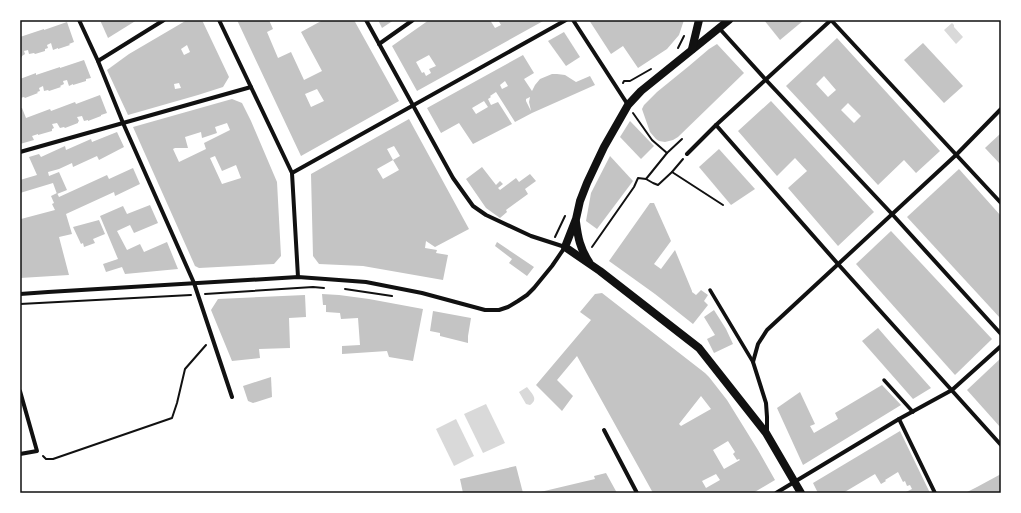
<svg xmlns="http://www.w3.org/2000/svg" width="1021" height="513" font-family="'Asap Condensed',sans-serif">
<rect width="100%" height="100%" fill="#fff"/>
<g fill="#d9d9d9">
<polygon points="952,23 954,25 954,27 963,37 956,44 944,30"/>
<path d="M527,387c5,7 12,12 3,18l-4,-1 -7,-12z"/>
<polygon points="486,404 505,443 483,453 464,414"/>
<polygon points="456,419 474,456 454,466 436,429"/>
</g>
<g fill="#c4c4c4" fill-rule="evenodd">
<polygon points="100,20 137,20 108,38"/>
<path d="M187,20h15l27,57 -6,10 -25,8 -70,20 -21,-45 22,-16zM187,45l3,7 -6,3 -3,-6zM179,83l2,5 -6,1 -1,-5z"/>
<path d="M237,20h32l4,9 -6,3 11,26 13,-6 13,28 18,-9 -21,-39 22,-12h31l45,81 -98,55zM317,89l7,12 -13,6 -6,-13z"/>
<polygon points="378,20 394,20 382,28"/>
<path d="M429,20h61l5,8 6,-3 -3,-5h47l-128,71 -25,-45zM429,55l7,11 -7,3 2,4 -5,3 -2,-4 -2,1 -6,-11z"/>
<polygon points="589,20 684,20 679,35 667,49 638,68 623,46 611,54"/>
<polygon points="764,20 804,20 780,40"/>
<polygon points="67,22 74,42 69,44 70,45 58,49 58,48 53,50 51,43 47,45 48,48 45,49 45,51 35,54 34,53 29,54 28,50 24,51 25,54 22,56 22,57 20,58 20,37 44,29 44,30"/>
<polygon points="564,32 580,57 566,66 548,41"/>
<path d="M837,38l103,113 -24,22 -12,-13 -26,25 -92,-99zM824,76l12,14 -8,7 -12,-13zM848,103l13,13 -7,7 -13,-13z"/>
<polygon points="923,43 963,86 944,103 904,60"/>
<polygon points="717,44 744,73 678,137 673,140 665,142 659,141 656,139 650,132 643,112 642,109 644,105 657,92 689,66 709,49"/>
<path d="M523,55l11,18 -10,6 8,12 3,-6 5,-6 12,-5h5l8,1 11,7 14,-6 5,9 -63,28 -17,9 -19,-30 -6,4 1,1 -3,2 3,6 7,-3 14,22 -39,20 -14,-21 -18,10 -14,-25zM505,81l3,5 -6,3 -2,-4zM530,97l-1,5 2,9 -5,-10v-2zM484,101l4,6 -12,7 -4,-6z"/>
<polygon points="84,60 91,78 86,79 86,81 73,85 73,84 69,86 67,80 63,81 64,84 60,86 61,87 49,91 48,90 44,91 43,86 39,88 40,91 37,92 38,93 25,98 24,97 20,98 20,79 36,73 36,75 60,67 60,68"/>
<polygon points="100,95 107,113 101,115 101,116 88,121 88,120 84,121 82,116 77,117 79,121 78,122 78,123 65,128 64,127 60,128 57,123 52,124 54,128 52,129 52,131 38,135 38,134 32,136 34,140 20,144 20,108 22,108 26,118 50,109 51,111 75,102 76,104"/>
<path d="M232,99l10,4 9,18 26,61 4,74 -7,8 -75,4 -4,-2 -62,-139zM227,123l3,7 -26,13 2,6 -27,13 -6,-13 2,-1h13l-3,-11 16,-5 1,6 15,-5 -2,-6zM215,156l7,15 14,-6 5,13 -19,6 -12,-26z"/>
<polygon points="771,101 874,212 838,246 788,188 807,171 795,158 777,176 738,131"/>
<path d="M409,119l60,110 -34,18 -9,-6 -1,7 12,2 -1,3 12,2 -5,25 -80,-14 -44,-2 -6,-8 -2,-82zM394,146l6,10 -7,4 6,10 -16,9 -6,-10 16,-9 -6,-11z"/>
<polygon points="630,121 654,146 641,159 620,137"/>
<polygon points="117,132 124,147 99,160 97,156 73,167 72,163 59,169 48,172 49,176 59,172 67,190 57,194 53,183 20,193 20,180 37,175 29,157 39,154 41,157 65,146 66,150 91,139 92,142"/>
<polygon points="1001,133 1001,165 985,148"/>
<polygon points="719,149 755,189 731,205 699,167"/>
<polygon points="610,156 633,181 597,229 586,221 591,193"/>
<polygon points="482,167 496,185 500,181 503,184 498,188 500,190 516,178 519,182 530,174 536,181 525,189 528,194 506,210 507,212 500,218 486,208 466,179"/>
<polygon points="133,168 140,184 115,196 114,192 66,214 72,234 59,237 69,275 20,278 20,216 21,219 55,210 52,204 54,203 51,196 57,193 59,197 107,175 109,179"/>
<polygon points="959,169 1001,216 1001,319 907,217"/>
<polygon points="650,203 654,203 671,241 654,264 661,269 675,250 692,291 692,292 696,295 701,290 708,295 704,301 708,305 693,324 655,294 609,261"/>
<polygon points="150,205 158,223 134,233 130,225 117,231 127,250 140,244 144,252 167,242 178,269 125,274 122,267 106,272 103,264 118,259 100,216 123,206 127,214"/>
<polygon points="99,220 105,234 93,239 95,243 84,247 83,243 81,244 73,227"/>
<polygon points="891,231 992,339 955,375 856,264"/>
<polygon points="497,242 534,267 527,276 509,263 512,259 495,246"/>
<path d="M602,293l103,80 4,4 18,23 31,50 17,30 -22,13h-100l-76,-137 -20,24 16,16 -11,15 -26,-26 55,-65 -11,-8 15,-18zM701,396l10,13 -30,17 -2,-2zM728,441l7,11 -2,2 4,6 2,-1 1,1 -16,9 -11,-19zM716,474l4,6 -14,8 -4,-7z"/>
<polygon points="322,294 339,295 369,299 423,309 413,361 389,357 387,351 342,354 342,346 360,345 358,318 341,319 340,313 326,312 326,305 323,305"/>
<polygon points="305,295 306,317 289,318 290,348 259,349 260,358 232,361 211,310 218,299"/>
<polygon points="714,310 726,329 733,344 714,353 707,339 715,335 704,317"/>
<polygon points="433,311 471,318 468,336 468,343 440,336 440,333 430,331"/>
<polygon points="878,328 891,343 931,388 913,399 862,341"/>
<polygon points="1001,358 1001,428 967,390"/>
<polygon points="271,377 272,397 253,403 248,401 243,386"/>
<polygon points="882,385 901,405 803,465 777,408 800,392 815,424 810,426 814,433 838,419 835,413"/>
<polygon points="900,431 930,493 904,493 912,489 910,485 907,486 905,481 903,482 898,472 885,480 886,481 881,484 875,474 843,493 818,493 813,483"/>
<polygon points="516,466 523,493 463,493 460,479"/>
<polygon points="606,473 617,493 536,493 595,479 594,476"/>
<polygon points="1001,474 1001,493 965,493 977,487"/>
</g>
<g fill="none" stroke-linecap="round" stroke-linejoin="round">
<g stroke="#111" stroke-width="2">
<polyline points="678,48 684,36"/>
<polyline points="623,83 624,81 630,81 651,69"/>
<polyline points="633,113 652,140 667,153 682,139"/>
<polyline points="672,172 723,205"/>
<polyline points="646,179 653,183 658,185 672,172 683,159"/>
<polyline points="555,237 565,216"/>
<polyline points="592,247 634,187 638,178 646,179 667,153"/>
<polyline points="345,289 392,296"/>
<polyline points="205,294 313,287 324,288"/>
<polyline points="20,304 191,295"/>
<polyline points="43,456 46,459 53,459 172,418 177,403 185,369 206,345"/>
</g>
<g stroke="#111" stroke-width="3.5">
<polyline points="710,290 753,362"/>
<polyline points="884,380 913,412"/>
</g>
<g stroke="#111" stroke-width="4">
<polyline points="79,20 98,61 123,123 194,283 232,397"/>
<polyline points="219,20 292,173 298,277"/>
<polyline points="573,20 628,105"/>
<polyline points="831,20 1001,203"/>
<polyline points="719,28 766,80 892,214 1001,334"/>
<polyline points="379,44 413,20"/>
<polyline points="98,61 164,20"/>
<polyline points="716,125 838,264 1001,445"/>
<polyline points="20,152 251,87"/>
<polyline points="687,154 716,125 831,20"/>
<polyline points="292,173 566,20"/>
<polyline points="20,294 48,292 298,277 366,282 422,293 485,310 499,310 508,307 518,301 527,295 534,288 552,266 565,247 531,236 486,215 473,206 453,178 366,20"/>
<polyline points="20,391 37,451 20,454"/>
<polyline points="899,419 935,493"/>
<polyline points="604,430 637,493"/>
<polyline points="767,432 767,417 766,403 753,362 758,344 767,330 956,155 1001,109"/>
<polyline points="776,493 899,419 952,390 1001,346"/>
</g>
<g stroke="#111" stroke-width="8">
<polyline points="729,20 641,91 628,105 604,147 595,166 587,183 580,201 576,219 565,247 600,271 699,348 766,433 801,493"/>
<polyline points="692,49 699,20"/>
<path d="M576,222c2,16 4,26 13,40"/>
</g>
</g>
<rect width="1021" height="513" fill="none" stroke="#ffffff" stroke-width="42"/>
<rect x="21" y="21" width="979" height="471" fill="none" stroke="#111" stroke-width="1.5"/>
</svg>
